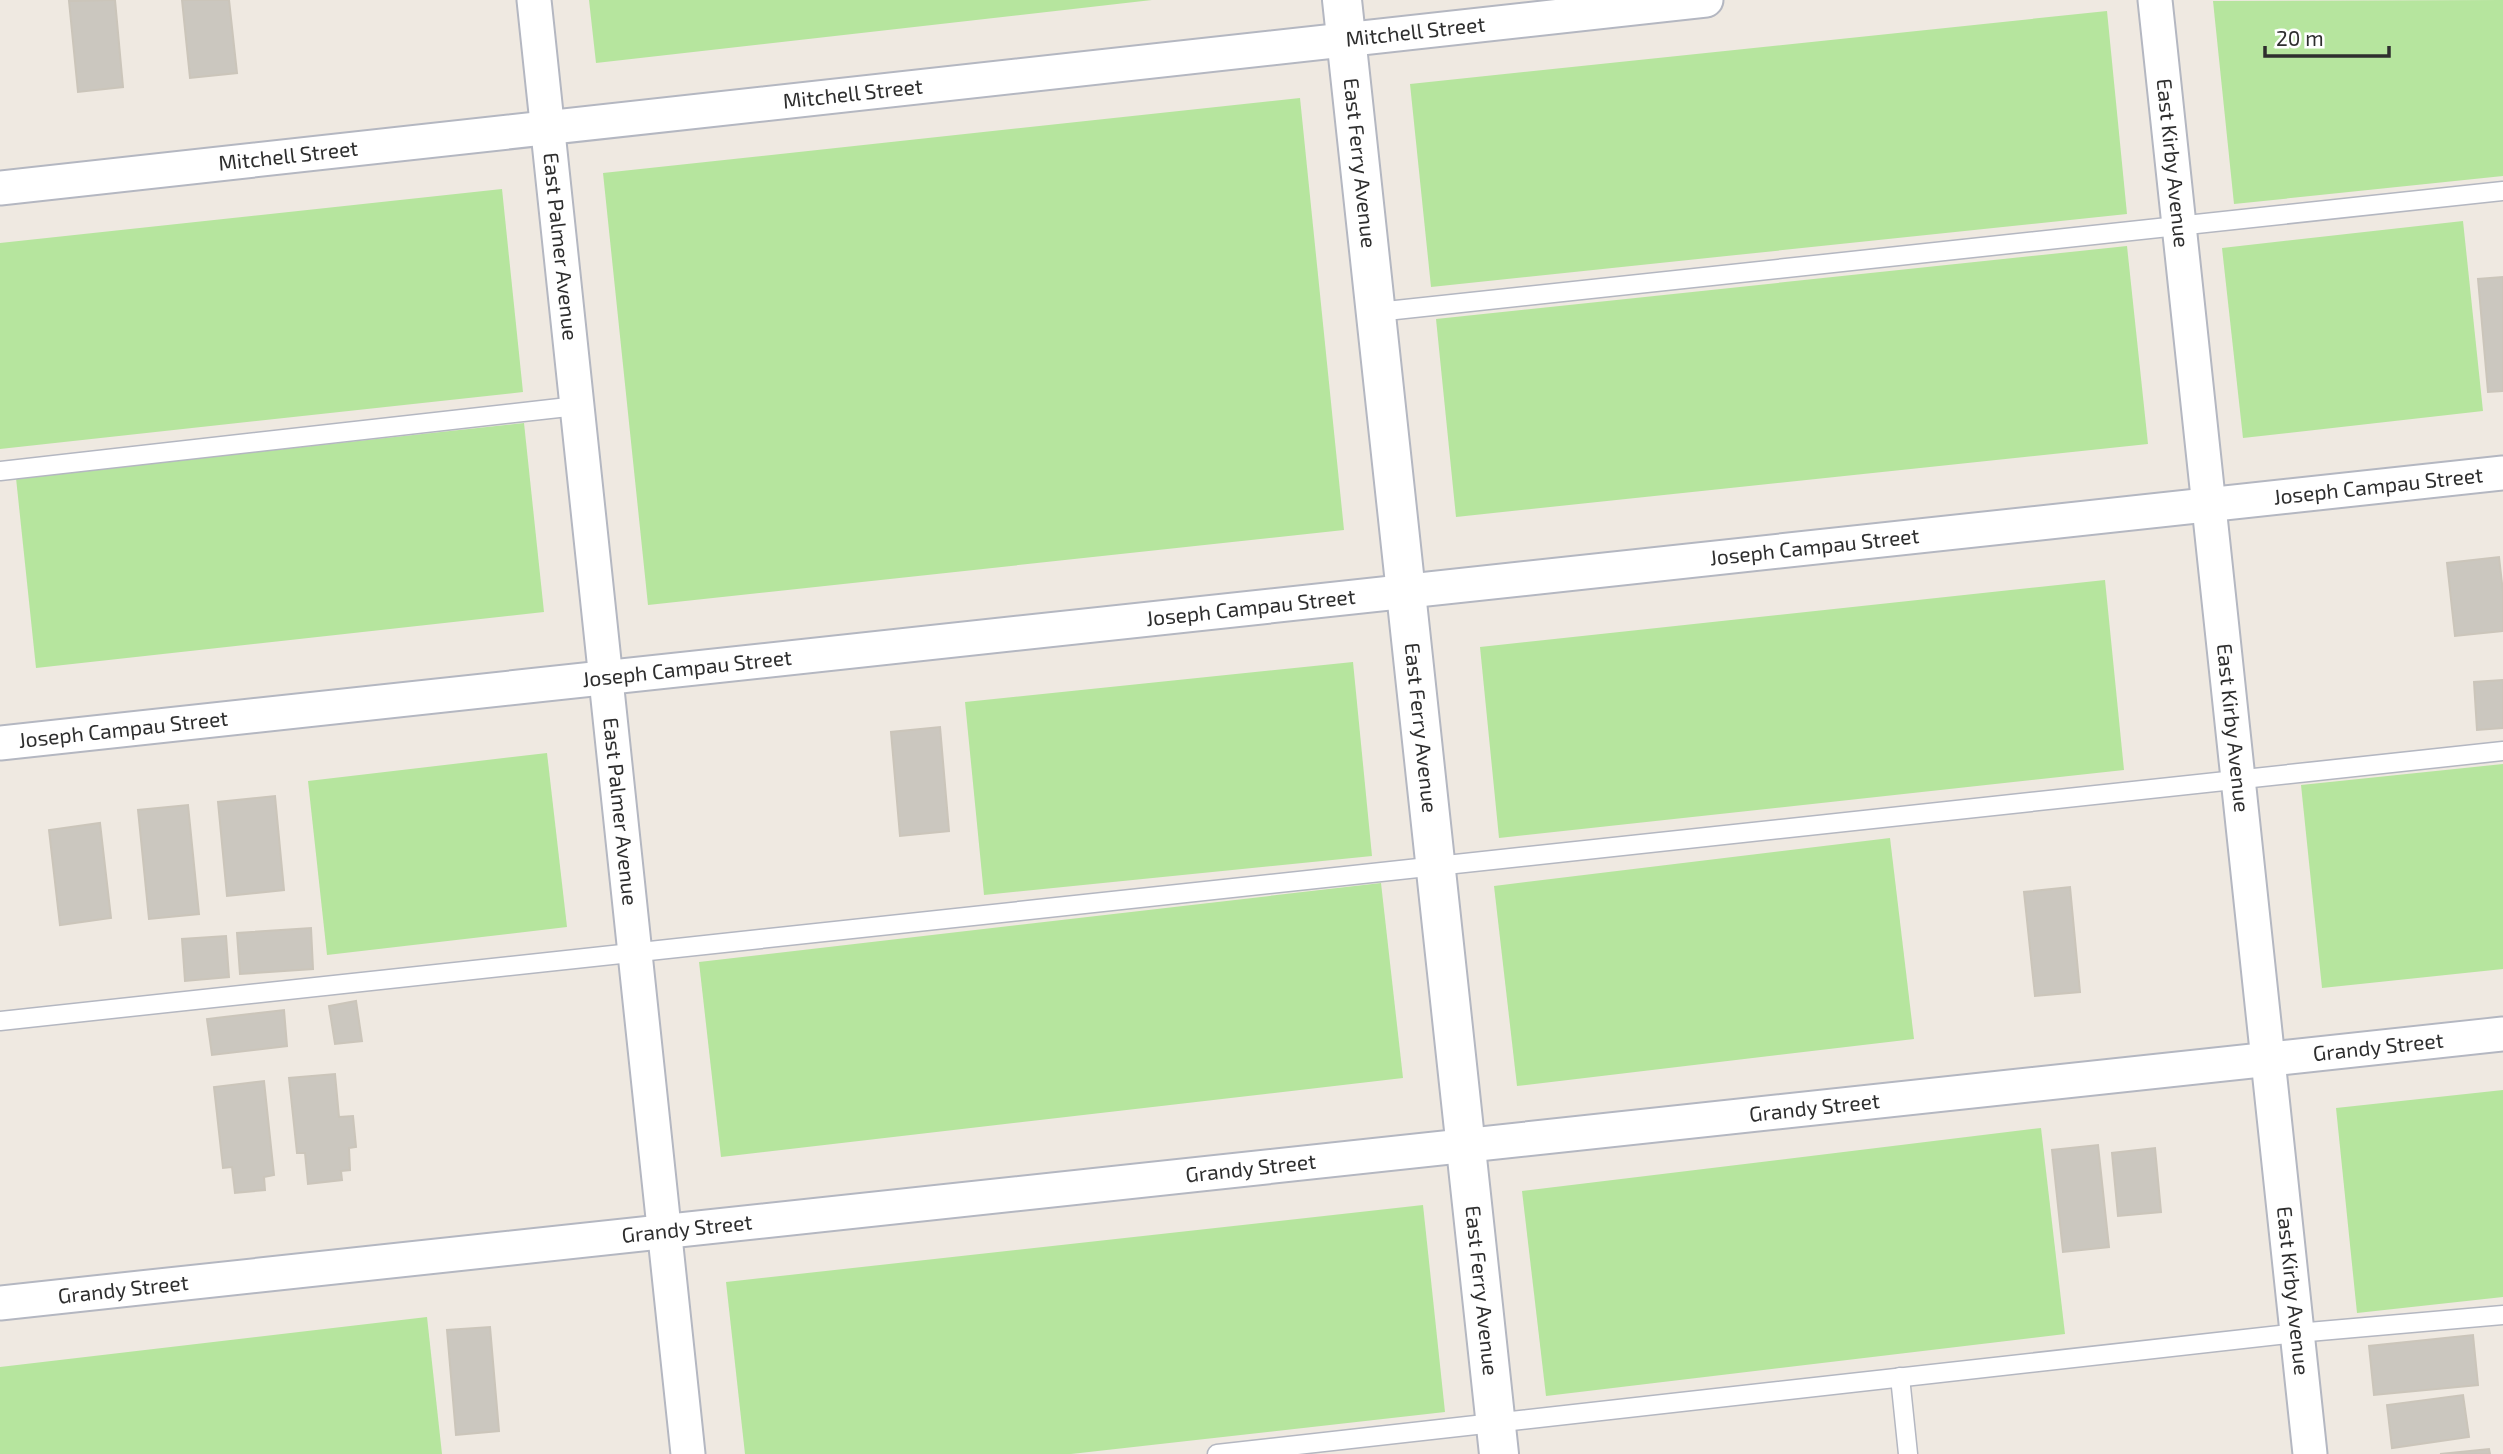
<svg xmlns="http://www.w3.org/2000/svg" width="2503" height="1454" font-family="'Exo 2',sans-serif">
<rect width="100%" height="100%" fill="#efe9e1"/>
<g fill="#b6e59e">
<polygon points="589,0 1152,0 596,63"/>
<polygon points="2503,0 2503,176 2234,204 2213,1"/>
<polygon points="2107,11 2127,214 1431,287 1410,84"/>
<polygon points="1300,98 1344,530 648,605 603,173"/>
<polygon points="502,189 523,392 0,449 0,243"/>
<polygon points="2463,221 2483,411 2243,438 2222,248"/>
<polygon points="2127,246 2148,444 1456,517 1436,319"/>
<polygon points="524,423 544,612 36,668 16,478"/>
<polygon points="2105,580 2124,770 1499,838 1480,647"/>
<polygon points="1353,662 1372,856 984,895 965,702"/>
<polygon points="547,753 567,927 327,955 308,781"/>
<polygon points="2503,764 2503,969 2322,988 2301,785"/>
<polygon points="1890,838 1914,1039 1517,1086 1494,886"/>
<polygon points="1381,883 1403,1078 721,1157 699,962"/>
<polygon points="2503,1090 2503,1297 2357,1313 2336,1108"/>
<polygon points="2041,1128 2065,1334 1546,1396 1522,1191"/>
<polygon points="1423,1205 1445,1412 1071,1454 745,1454 726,1282"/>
<polygon points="427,1317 442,1454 0,1454 0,1367"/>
</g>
<g fill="#cbc7bf" stroke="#cbc5ba" stroke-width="2">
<polygon points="115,0 123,87 78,92 69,1"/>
<polygon points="182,0 229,0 237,73 190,78"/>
<polygon points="2503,277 2503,391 2488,392 2478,279"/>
<polygon points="2499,557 2503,592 2503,631 2455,636 2447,563"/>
<polygon points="2503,680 2503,728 2477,730 2474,682"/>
<polygon points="940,727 949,831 900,836 891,732"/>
<polygon points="275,796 284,890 227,896 218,802"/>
<polygon points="188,805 199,914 149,919 138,810"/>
<polygon points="100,823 111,918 60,925 49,830"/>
<polygon points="2070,887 2080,992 2035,996 2024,892"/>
<polygon points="311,928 313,969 240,974 237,933"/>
<polygon points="226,936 229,977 185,981 182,939"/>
<polygon points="356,1001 362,1041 335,1044 329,1006"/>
<polygon points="284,1010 287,1046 212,1055 207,1019"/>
<polygon points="335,1074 339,1117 353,1116 356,1147 349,1148 350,1170 341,1171 342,1180 308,1184 305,1153 297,1153 289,1078"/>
<polygon points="264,1081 274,1175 264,1177 265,1190 235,1193 232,1167 223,1168 214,1087"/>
<polygon points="2098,1145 2109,1247 2063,1252 2052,1150"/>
<polygon points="2155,1148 2161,1212 2118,1216 2112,1153"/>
<polygon points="490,1327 499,1431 456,1435 447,1330"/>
<polygon points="2473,1335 2478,1385 2374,1395 2369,1346"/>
<polygon points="2463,1395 2469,1437 2392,1448 2387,1405"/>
<polygon points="2489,1449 2490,1454 2440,1454"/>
</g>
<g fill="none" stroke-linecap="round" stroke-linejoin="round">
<defs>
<g id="service">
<polyline points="1377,312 2503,191"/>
<polyline points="0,471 577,406"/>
<polyline points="0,1021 2503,751"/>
<polyline points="1900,1377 1908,1454"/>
<polyline points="1217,1454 2297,1333 2503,1315"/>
</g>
<g id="minor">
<path id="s1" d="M534,0l154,1454"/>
<path id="s2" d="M2155,0l155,1454"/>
<path id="s3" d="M0,188l1706,-188"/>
<path id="s4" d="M0,743l2503,-270"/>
<path id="s5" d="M0,1303l2503,-269"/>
</g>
<g id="tertiary">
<path id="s6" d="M1342,0l157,1454"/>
</g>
</defs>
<use href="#service" stroke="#b4b7c1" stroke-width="21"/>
<use href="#minor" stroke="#b4b7c1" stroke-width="37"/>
<use href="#tertiary" stroke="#b4b7c1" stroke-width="42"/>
<use href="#service" stroke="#fff" stroke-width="18"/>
<use href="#minor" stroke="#fff" stroke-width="33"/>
<use href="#tertiary" stroke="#fff" stroke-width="38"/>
</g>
<g text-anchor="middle" stroke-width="6" stroke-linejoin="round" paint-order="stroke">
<g font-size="21" fill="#2e2e2e" stroke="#fff">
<text dy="7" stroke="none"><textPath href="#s3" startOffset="1424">Mitchell Street</textPath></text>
<text dy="7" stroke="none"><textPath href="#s3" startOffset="858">Mitchell Street</textPath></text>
<text dy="7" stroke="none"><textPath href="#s3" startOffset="290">Mitchell Street</textPath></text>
<text dy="7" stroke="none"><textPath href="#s6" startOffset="164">East Ferry Avenue</textPath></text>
<text dy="7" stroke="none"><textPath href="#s2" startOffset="164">East Kirby Avenue</textPath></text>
<text dy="7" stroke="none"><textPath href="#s1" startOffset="248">East Palmer Avenue</textPath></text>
<text dy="7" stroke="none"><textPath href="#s4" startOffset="2392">Joseph Campau Street</textPath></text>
<text dy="7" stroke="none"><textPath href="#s4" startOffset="1825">Joseph Campau Street</textPath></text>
<text dy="7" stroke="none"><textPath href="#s4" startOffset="1258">Joseph Campau Street</textPath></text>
<text dy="7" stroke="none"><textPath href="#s4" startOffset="691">Joseph Campau Street</textPath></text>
<text dy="7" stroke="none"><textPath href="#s6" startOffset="732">East Ferry Avenue</textPath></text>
<text dy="7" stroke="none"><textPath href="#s2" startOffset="732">East Kirby Avenue</textPath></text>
<text dy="7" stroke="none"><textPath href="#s4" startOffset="124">Joseph Campau Street</textPath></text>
<text dy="7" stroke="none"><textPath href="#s1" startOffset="816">East Palmer Avenue</textPath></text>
<text dy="7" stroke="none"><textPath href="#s5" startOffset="2392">Grandy Street</textPath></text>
<text dy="7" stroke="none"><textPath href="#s5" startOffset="1825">Grandy Street</textPath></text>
<text dy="7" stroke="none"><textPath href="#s5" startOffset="1258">Grandy Street</textPath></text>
<text dy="7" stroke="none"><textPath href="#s5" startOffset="691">Grandy Street</textPath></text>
<text dy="7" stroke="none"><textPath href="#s5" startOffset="124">Grandy Street</textPath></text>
<text dy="7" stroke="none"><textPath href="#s6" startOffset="1298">East Ferry Avenue</textPath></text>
<text dy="7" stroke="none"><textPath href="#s2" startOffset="1298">East Kirby Avenue</textPath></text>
</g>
</g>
<path d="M2265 46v10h124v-10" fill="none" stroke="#2e2e2e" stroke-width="3.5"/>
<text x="2276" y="46" font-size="21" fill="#2e2e2e" stroke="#ffffff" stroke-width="5" paint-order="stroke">20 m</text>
</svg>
